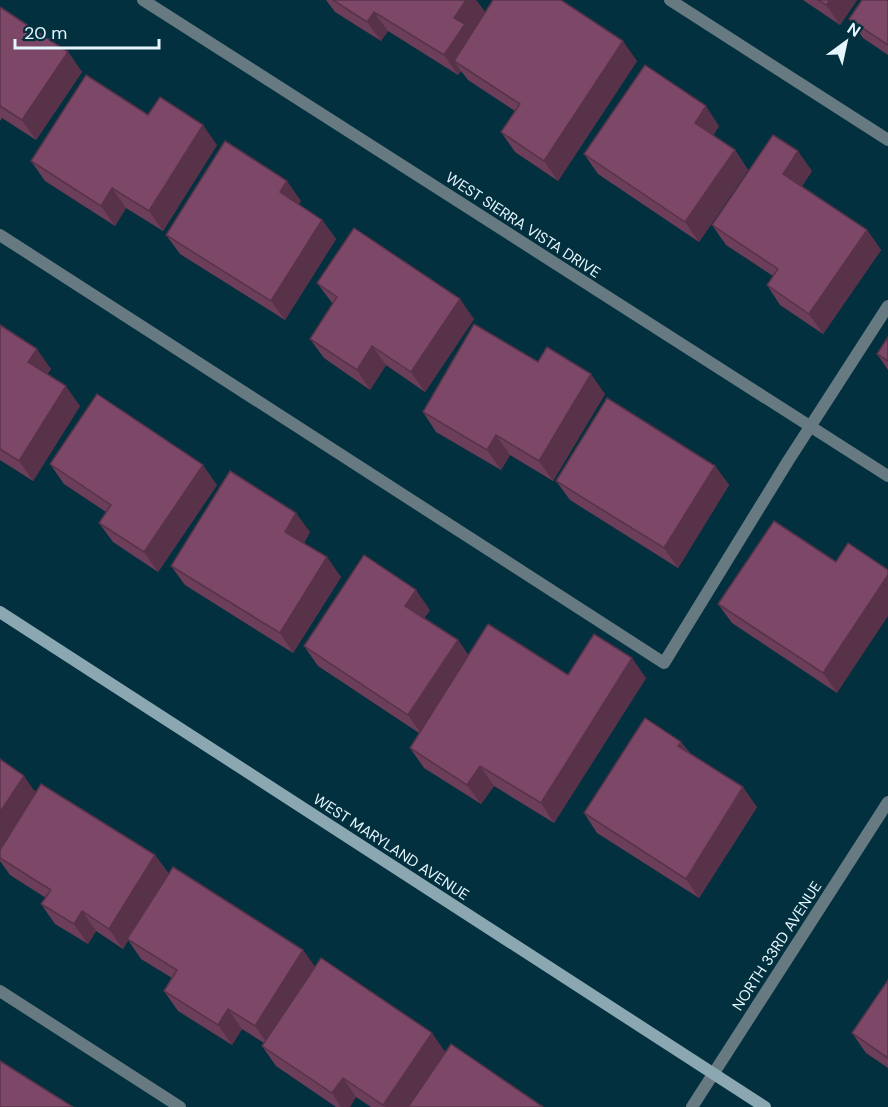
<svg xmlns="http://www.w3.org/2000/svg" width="888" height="1107" font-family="'DM Sans',sans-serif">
<rect width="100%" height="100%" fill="#02303e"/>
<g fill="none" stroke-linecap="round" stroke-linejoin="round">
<g stroke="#687a81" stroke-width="12">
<polyline points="670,0 888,140"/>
<polyline points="0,235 664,663 788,461 888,306"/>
<polyline points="0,991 180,1107"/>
</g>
<g stroke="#687a81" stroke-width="12">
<polyline points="143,0 888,476"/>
<polyline points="692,1107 888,802"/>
</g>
<polyline stroke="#8ba7b2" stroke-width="12" points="0,612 765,1107"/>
</g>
<g fill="#6c3e59">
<polygon points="326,0 476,0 485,12 637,61 558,181 515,152 501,132 515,111 468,80 461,71 458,75 388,31 381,41 335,12"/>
<polygon points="803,0 857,0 840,25"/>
<polygon points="888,0 888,55 863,38 849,19"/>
<polygon points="0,7 68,52 82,72 36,140 2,118 0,121"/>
<polygon points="148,115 217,145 163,231 126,208 115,226 45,181 31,161"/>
<polygon points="719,126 713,135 735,150 748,170 699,242 598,174 584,154"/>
<polygon points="812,171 802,186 867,230 881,250 823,334 780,305 767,285 773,276 726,245 712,225"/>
<polygon points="301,201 298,204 322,220 336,239 285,320 180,254 166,235"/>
<polygon points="317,283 474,319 425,392 386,365 370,390 324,358 310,339 333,304"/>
<polygon points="0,325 51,369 47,374 80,406 33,481 0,460"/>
<polygon points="888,337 888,370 877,354"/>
<polygon points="538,362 605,394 553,481 510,455 501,470 436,432 423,412"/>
<polygon points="50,464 217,485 158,572 113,542 99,523 106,512 64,484"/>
<polygon points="715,466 729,485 678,568 570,500 556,481"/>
<polygon points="310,532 304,543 341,577 293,653 185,585 171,566"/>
<polygon points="836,562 837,693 732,623 718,604"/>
<polygon points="430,610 424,618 458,640 468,655 568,675 646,678 554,823 494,786 481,804 424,768 410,748 419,733 318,666 304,646"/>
<polygon points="681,742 690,753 757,807 699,898 597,833 584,813"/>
<polygon points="0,759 36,792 155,855 169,874 303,950 315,967 446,1052 543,1107 371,1107 356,1097 350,1107 336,1107 276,1066 262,1046 264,1043 242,1029 232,1045 178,1011 164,991 172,978 141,959 128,940 123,949 96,931 88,944 55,924 41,904 46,898 10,875 0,861"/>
<polygon points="888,980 888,1068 866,1053 852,1033"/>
</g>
<g fill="#583249">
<polygon points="466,0 476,0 485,12 454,61 461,71 458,75 444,55 454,18"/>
<polygon points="830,0 857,0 840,25 826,5"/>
<polygon points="374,12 388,31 381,41 367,22"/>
<polygon points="623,41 637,61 558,181 544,161"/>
<polygon points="68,52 82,72 36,140 22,120"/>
<polygon points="706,106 719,126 709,143 695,123"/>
<polygon points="203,125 217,145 163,231 149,211"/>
<polygon points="735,150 748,170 699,242 685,222"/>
<polygon points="798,151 812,171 797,193 783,174"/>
<polygon points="287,181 301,201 294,212 280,192"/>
<polygon points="112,188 126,208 115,226 101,206"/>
<polygon points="322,220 336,239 285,320 271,301"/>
<polygon points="867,230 881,250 823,334 809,314"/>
<polygon points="460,299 474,319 425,392 411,372"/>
<polygon points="372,346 386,365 370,390 357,370"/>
<polygon points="37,349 51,369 42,382 28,362"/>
<polygon points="591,374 605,394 553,481 539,461"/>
<polygon points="66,386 80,406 33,481 19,461"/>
<polygon points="496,435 510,455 501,470 487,450"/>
<polygon points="203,465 217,485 158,572 144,552"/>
<polygon points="715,466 729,485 678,568 664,548"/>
<polygon points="296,513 310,532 299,552 285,532"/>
<polygon points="327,557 341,577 293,653 280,633"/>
<polygon points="888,575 888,616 837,693 823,673"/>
<polygon points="416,590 430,610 419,626 405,606"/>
<polygon points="458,640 472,660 422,735 408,715"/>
<polygon points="632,658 646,678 554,823 541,803"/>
<polygon points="681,742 695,761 678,746"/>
<polygon points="480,766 494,786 481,804 467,785"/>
<polygon points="24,776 38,796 0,852 0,812"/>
<polygon points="743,787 757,807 699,898 686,879"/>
<polygon points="155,855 169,875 123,949 109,929"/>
<polygon points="82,911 96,931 88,944 74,924"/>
<polygon points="303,950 317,970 269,1046 255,1026"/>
<polygon points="228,1009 242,1029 232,1045 218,1025"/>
<polygon points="432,1033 446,1053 409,1107 385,1107 383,1105"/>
<polygon points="343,1078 356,1097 350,1107 341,1107 332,1093"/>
</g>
<g fill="#7d4868" stroke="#583249" stroke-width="1.5">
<polygon points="333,0 466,0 454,18 465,24 444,55 374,12 367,22"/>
<polygon points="493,0 561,0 623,41 544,161 501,132 520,104 454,61"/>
<polygon points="818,0 830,0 826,5"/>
<polygon points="862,0 888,0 888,45 849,19"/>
<polygon points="0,7 68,52 22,120 0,106"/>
<polygon points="645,65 706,106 695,123 735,150 685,222 584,154"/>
<polygon points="86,75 148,115 160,97 203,125 149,211 112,188 101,206 31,161"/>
<polygon points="773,135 798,151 783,174 867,230 809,314 767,285 778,269 712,225"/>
<polygon points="225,141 287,181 280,192 322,220 271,301 166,235"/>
<polygon points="354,228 460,299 411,372 372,346 357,370 310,339 337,297 317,283"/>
<polygon points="474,324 538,362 547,347 591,374 539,461 496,435 487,450 423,412"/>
<polygon points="0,325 37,349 28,362 66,386 19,461 0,449"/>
<polygon points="888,337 888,361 877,354"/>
<polygon points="97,394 203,465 144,552 99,523 111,505 50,464"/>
<polygon points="607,398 715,466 664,548 556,481"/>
<polygon points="230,471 296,513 285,532 327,557 280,633 171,566"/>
<polygon points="774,521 836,562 848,543 888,570 888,575 823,673 718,604"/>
<polygon points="364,555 416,590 405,606 458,640 408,715 304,646"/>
<polygon points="488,624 568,675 594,634 632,658 541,803 480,766 467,785 410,748"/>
<polygon points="645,718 681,742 678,746 743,787 686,879 584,813"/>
<polygon points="0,759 24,776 0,812"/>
<polygon points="41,784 155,855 109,929 82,911 74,924 41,904 51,890 0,858 0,850"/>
<polygon points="173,867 303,950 255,1026 228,1009 218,1025 164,991 177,970 127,939"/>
<polygon points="321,958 432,1033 383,1105 343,1078 332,1093 262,1046"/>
<polygon points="888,980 888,1058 852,1033"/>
<polygon points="451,1044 543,1107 408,1107"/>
<polygon points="0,1061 73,1107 0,1107"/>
</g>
<g text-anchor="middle" stroke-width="4.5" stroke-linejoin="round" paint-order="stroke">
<g font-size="15" fill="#e5f6fd" stroke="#02303e">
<text transform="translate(523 225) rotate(33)" y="5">WEST SIERRA VISTA DRIVE</text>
<text transform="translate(391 847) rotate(33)" y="5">WEST MARYLAND AVENUE</text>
<text transform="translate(777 946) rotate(-57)" y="5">NORTH 33RD AVENUE</text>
</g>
</g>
<g transform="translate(846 42) rotate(33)" stroke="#02303e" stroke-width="4.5" paint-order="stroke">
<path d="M0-4.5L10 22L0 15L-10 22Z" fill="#e5f6fd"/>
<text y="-9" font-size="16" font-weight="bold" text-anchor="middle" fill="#e5f6fd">N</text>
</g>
<path d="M15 39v9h144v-9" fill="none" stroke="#e5f6fd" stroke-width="3"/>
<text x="24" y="39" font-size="18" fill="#e5f6fd" stroke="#02303e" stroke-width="4.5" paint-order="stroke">20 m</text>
</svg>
